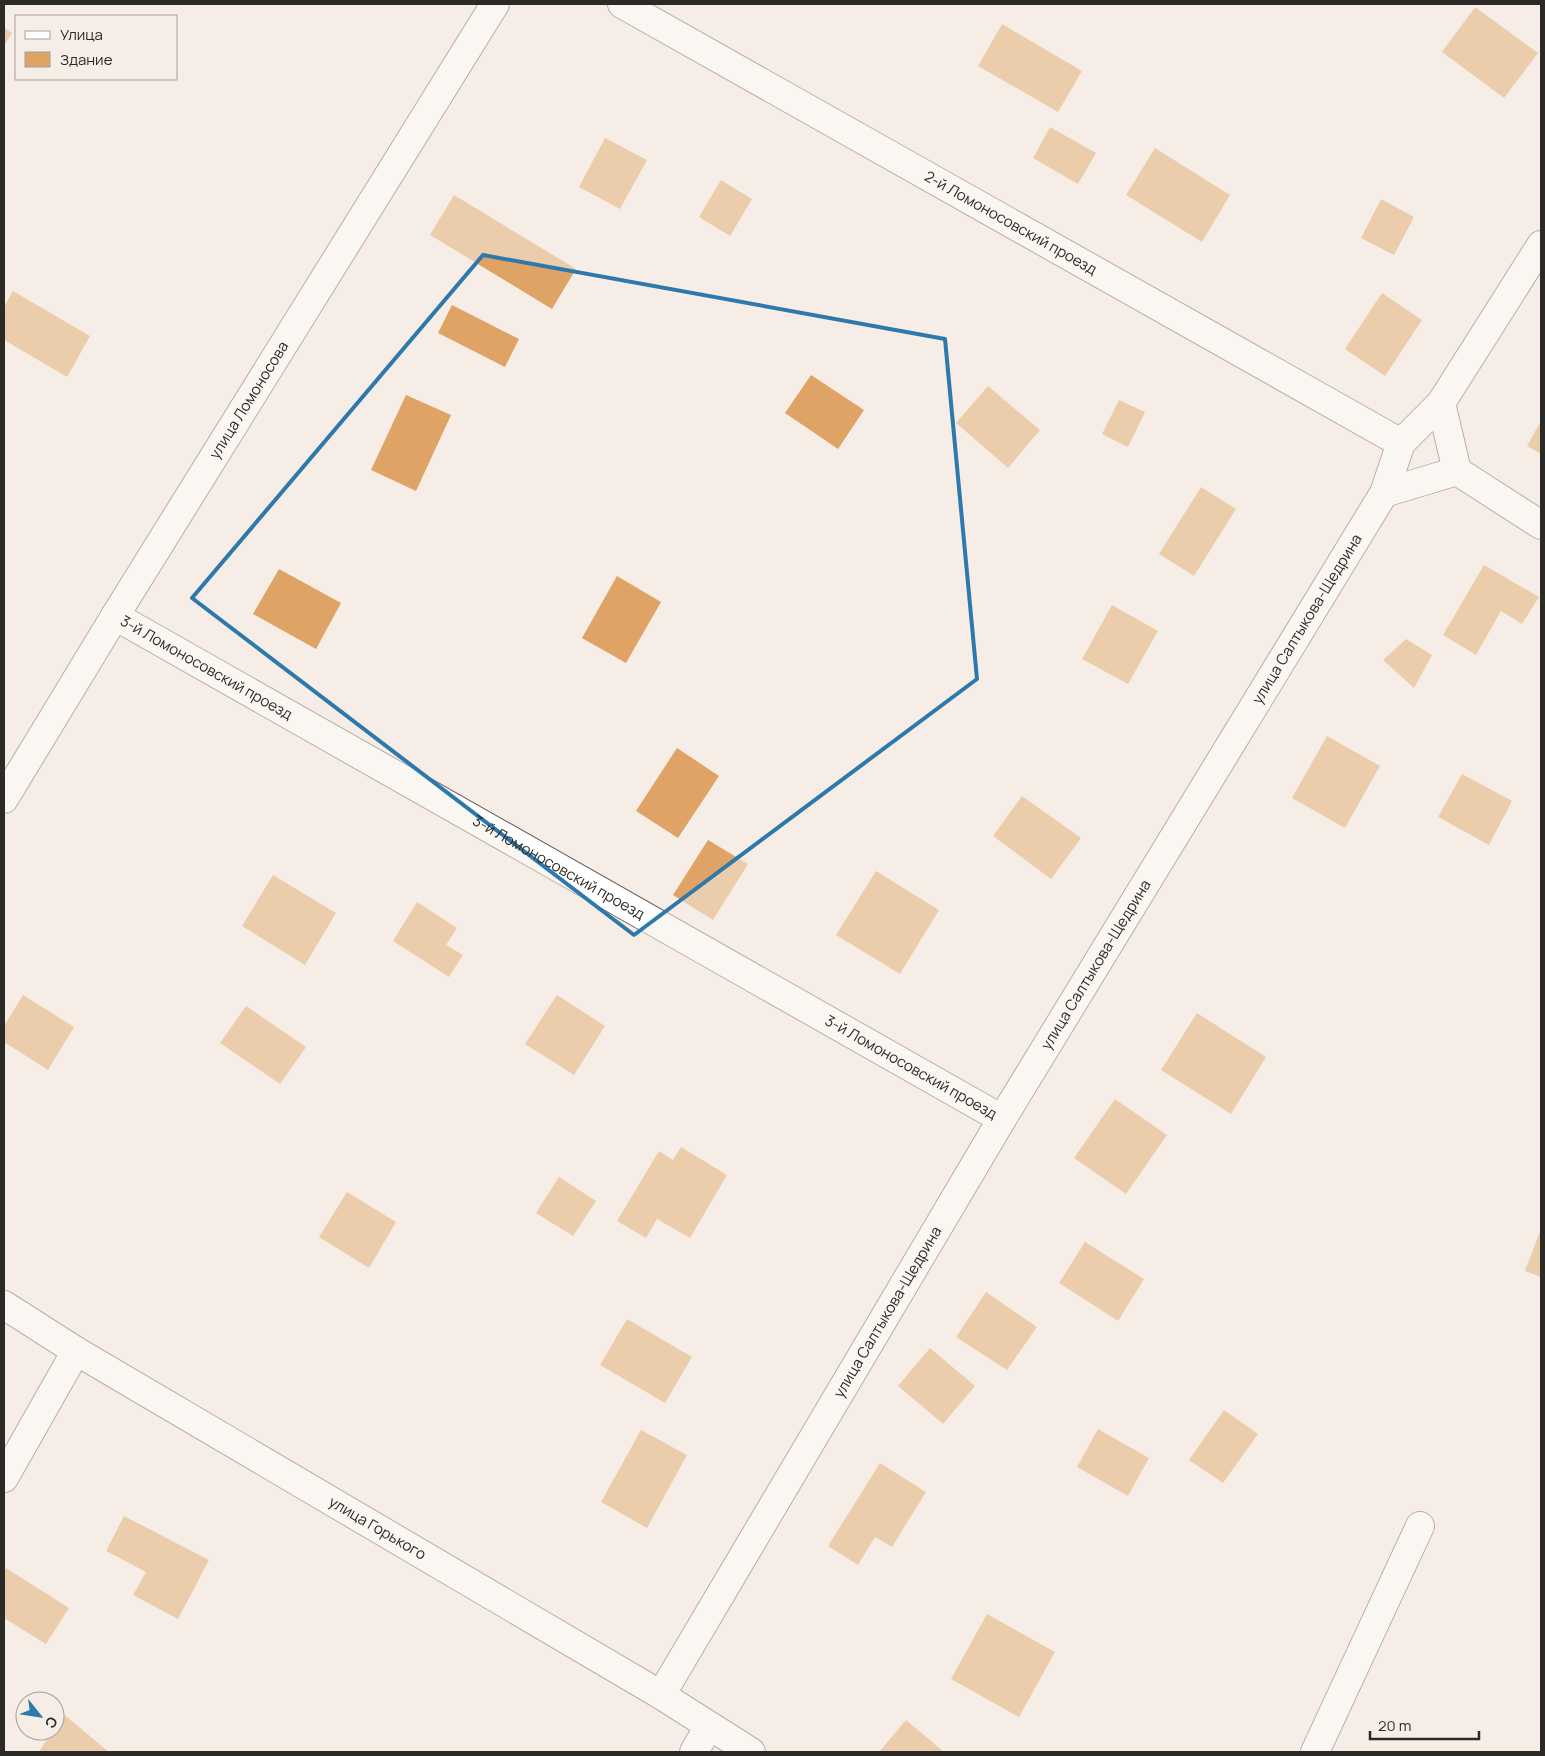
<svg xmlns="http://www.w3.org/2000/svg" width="1545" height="1756" font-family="Manrope,sans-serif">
<rect width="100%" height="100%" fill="#f6eee6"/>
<g fill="#dea365">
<polygon points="1475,7 1538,53 1504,98 1442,52"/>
<polygon points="1002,24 1082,71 1058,112 978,66"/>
<polygon points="4,28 12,33 4,46"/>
<polygon points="1050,127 1096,153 1078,184 1033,158"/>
<polygon points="605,138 647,160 620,209 579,187"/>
<polygon points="1155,148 1230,195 1202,242 1126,195"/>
<polygon points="721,180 752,199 730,236 699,217"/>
<polygon points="454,195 576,269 552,309 430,235"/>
<polygon points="1381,199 1414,217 1394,255 1361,238"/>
<polygon points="13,291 90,336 67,377 4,340 4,307"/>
<polygon points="1382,293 1422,320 1385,376 1345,349"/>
<polygon points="452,305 519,339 505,367 438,333"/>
<polygon points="811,375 864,410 838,449 785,413"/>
<polygon points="988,386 1040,430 1008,468 956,423"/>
<polygon points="406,395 451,415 416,491 371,470"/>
<polygon points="1119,400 1145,412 1128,447 1102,434"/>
<polygon points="1541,421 1541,454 1527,446"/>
<polygon points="1201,487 1236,509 1194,576 1159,554"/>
<polygon points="1484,565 1539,597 1522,624 1501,611 1476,655 1443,635"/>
<polygon points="279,569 341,603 316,649 253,614"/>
<polygon points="617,576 661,602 626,663 582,638"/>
<polygon points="1112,605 1158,631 1128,684 1082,659"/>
<polygon points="1406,639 1432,655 1414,688 1383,660"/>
<polygon points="1327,736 1380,766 1345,828 1292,798"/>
<polygon points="677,748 719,776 678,838 636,811"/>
<polygon points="1462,774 1512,801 1489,845 1438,817"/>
<polygon points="1022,796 1081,838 1051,879 993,836"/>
<polygon points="708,840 748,864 713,920 673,895"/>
<polygon points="876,871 939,910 900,974 836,935"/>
<polygon points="273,875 336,913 305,965 242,926"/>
<polygon points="417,902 457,928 446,945 463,955 449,977 393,941"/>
<polygon points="23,995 74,1027 48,1070 4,1042 4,1026"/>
<polygon points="557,995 605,1026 574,1075 525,1044"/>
<polygon points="246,1006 306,1047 280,1084 220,1043"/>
<polygon points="1197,1013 1266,1057 1231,1114 1161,1070"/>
<polygon points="1115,1099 1167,1135 1126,1194 1074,1158"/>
<polygon points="681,1147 727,1175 690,1238 657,1219 646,1238 617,1221 659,1151 673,1160"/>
<polygon points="559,1177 596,1201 573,1236 536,1213"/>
<polygon points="347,1192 396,1222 369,1268 319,1237"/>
<polygon points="1541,1229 1541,1277 1525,1271"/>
<polygon points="1085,1242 1144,1279 1118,1321 1059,1283"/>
<polygon points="986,1292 1037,1327 1007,1370 956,1337"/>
<polygon points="627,1319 692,1357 665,1403 600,1365"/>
<polygon points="930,1348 975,1386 943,1424 898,1386"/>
<polygon points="1224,1410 1258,1434 1223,1483 1189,1460"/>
<polygon points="1098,1429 1149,1458 1128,1496 1077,1467"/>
<polygon points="641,1430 687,1455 647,1528 601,1502"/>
<polygon points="880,1463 926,1492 892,1547 875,1537 858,1565 828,1546"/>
<polygon points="124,1516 209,1560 178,1619 133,1595 146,1572 106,1551"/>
<polygon points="6,1568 69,1608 46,1644 4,1618 4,1571"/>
<polygon points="987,1614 1055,1652 1019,1717 951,1679"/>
<polygon points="62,1713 109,1752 39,1752 52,1731 55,1731 55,1725"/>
<polygon points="906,1720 944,1752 879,1752"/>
</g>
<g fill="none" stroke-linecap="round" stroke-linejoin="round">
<defs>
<g id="minor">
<path id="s1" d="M622,4l779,439"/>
<polyline points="1441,403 1457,471 1541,525"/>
<polyline points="1384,493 1457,471"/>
<path id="s2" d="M115,616l887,503"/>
<path id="s3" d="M4,799l111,-183 380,-612"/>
<path id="s4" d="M4,1305l72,46 585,344 90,57"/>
<polyline points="4,1478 76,1351"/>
<path id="s5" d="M661,1695l341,-576 382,-626 17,-50 40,-40 100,-158"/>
<polyline points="694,1752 709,1726"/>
<polyline points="1315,1752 1420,1526"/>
</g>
</defs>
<use href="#minor" stroke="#6a635d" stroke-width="30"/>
<use href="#minor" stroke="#fff" stroke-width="28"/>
</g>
<path d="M0 0H1545V1756H0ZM483,255l462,84 32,340 -343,256 -442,-337z" fill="#f6eee6" fill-opacity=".55" fill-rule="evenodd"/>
<path fill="none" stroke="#2d79ac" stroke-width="4" stroke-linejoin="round" d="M483,255l462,84 32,340 -343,256 -442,-337z"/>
<g text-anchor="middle" stroke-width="4.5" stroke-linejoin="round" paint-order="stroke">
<g font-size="15" fill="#2c2a27" stroke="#f6eee6">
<text dy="5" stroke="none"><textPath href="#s1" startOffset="446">2-й Ломоносовский проезд</textPath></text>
<text dy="5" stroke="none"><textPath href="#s3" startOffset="468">улица Ломоносова</textPath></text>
<text dy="5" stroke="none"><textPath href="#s5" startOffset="1255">улица Салтыкова-Щедрина</textPath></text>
<text dy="5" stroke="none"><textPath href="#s2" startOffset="105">3-й Ломоносовский проезд</textPath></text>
<text dy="5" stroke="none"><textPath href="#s2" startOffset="510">3-й Ломоносовский проезд</textPath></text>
<text dy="5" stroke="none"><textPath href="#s5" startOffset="850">улица Салтыкова-Щедрина</textPath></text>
<text dy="5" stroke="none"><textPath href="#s2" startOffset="915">3-й Ломоносовский проезд</textPath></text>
<text dy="5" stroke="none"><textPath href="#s5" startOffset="445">улица Салтыкова-Щедрина</textPath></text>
<text dy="5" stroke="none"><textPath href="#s4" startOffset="435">улица Горького</textPath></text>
</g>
</g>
<rect width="1545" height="1756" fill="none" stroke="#2c2a27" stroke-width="10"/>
<rect x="15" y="15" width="162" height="65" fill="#f6eee6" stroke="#a5a09a"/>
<rect x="25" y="31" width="25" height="8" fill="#ffffff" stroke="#a5a09a"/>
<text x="60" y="40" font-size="15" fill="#2c2a27">Улица</text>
<rect x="25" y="52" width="25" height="15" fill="#dea365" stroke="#a5a09a"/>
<text x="60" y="65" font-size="15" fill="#2c2a27">Здание</text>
<g transform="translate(40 1716) rotate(120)"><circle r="24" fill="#f6eee6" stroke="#a5a09a"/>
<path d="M0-4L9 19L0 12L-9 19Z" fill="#2d79ac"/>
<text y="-8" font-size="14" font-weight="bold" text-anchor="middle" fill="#2c2a27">С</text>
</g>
<path d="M1370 1731v8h109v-8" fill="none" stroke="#2c2a27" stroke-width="2.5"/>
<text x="1378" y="1731" font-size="15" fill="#2c2a27" stroke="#f6eee6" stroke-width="4" paint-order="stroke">20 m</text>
</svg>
